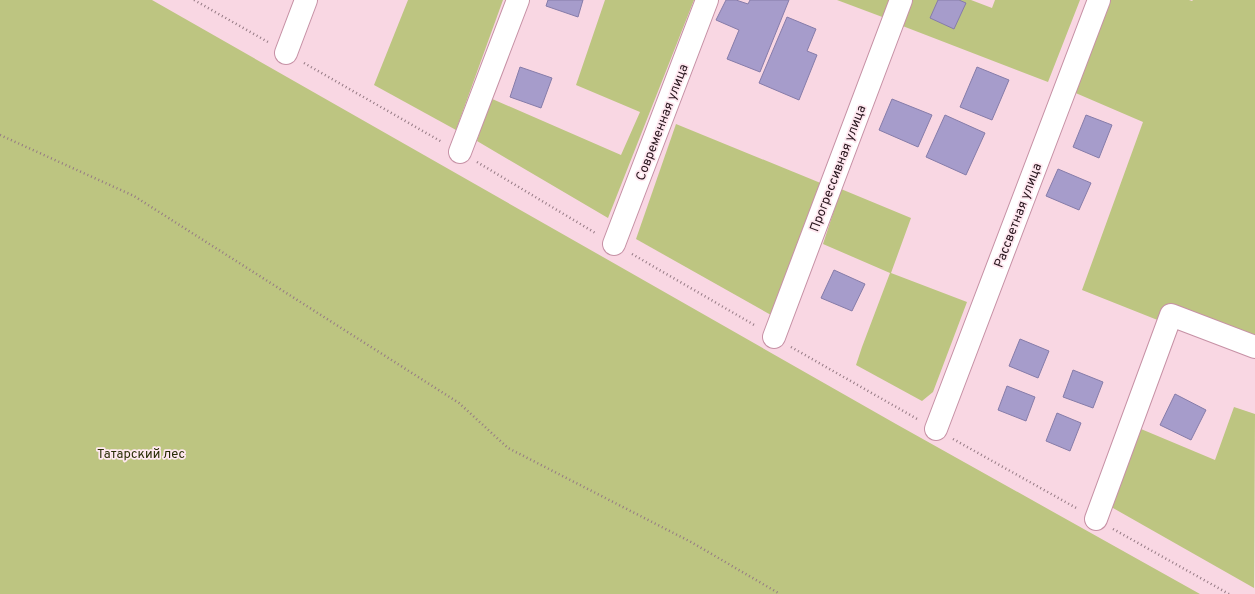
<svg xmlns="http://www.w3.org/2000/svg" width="1255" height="594" font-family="Overpass,sans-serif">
<rect width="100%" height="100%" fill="#f9d7e3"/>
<g fill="#bdc581">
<polygon points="0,0 152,0 896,424 1200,594 0,594"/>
<polygon points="408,0 503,0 456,130 374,85"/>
<polygon points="605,0 694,0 608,218 477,141 490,98 621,155 640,112 576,85"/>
<polygon points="837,0 892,0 885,18"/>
<polygon points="910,0 971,0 992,8 995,0 1080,0 1048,82 900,25"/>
<polygon points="1107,0 1189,0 1192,1 1193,0 1255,0 1255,355 1155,319 1082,290 1143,122 1064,88"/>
<polygon points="676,124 823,184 771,315 636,239"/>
<polygon points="841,189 911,218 891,273 967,302 933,392 922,401 856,365 862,347 890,273 823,244"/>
<polygon points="1234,407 1255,414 1254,588 1113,508 1113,494 1141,429 1215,460"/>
</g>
<g fill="#a69ccb" stroke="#867ca9">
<polygon points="548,0 583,0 578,17 546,6"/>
<polygon points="726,0 736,0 748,4 750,0 789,0 760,72 727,59 739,30 716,20"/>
<polygon points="938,0 959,0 966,3 954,29 930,18"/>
<polygon points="787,17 816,29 807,51 817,55 799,100 759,83"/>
<polygon points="520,67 552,78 541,108 510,97"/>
<polygon points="977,67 1009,80 992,120 960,107"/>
<polygon points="892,99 932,115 918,147 879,130"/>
<polygon points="945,115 985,133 966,175 926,157"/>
<polygon points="1086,115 1112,125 1099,158 1073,147"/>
<polygon points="1058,169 1091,183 1079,210 1046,196"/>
<polygon points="834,270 865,284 852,311 821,298"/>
<polygon points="1020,339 1049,351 1038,378 1009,366"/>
<polygon points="1073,370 1103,382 1093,408 1063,397"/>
<polygon points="1007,386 1035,397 1026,421 998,410"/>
<polygon points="1175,394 1206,410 1191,440 1160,425"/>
<polygon points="1057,413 1081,423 1070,451 1046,441"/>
</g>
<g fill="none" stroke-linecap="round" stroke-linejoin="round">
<defs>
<g id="street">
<polyline points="286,53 306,0"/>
<polyline points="460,152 518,0"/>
<polyline points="614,244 707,0"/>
<polyline points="774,337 901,0"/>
<polyline points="936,429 1099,0"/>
<polyline points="1096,519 1171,315 1255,347"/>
</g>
</defs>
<use href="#street" stroke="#c691a5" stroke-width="24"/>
<g stroke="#957a84" stroke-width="2.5" stroke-dasharray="1 3" stroke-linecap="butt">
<polyline points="194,0 268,42"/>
<polyline points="304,63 442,142"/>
<polyline points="0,135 134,196 459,403 508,448 691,542 780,594"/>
<polyline points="477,162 597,234"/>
<polyline points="632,254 756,326"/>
<polyline points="791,347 919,420"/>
<polyline points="953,439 1078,509"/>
<polyline points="1113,529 1229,594"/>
</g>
<use href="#street" stroke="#fff" stroke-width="22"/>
</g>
<g text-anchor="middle" stroke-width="3.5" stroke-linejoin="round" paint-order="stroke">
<g font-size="13" fill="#28151d" stroke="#ffe8f0">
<text transform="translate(661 122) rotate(-69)" y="5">Современная улица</text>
<text transform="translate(837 168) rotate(-69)" y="5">Прогрессивная улица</text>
<text transform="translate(1017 215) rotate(-69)" y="5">Рассветная улица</text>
</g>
<g font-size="13" fill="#292d05" stroke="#ffe8f0">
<text x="141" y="458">Татарский лес</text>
</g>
</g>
</svg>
